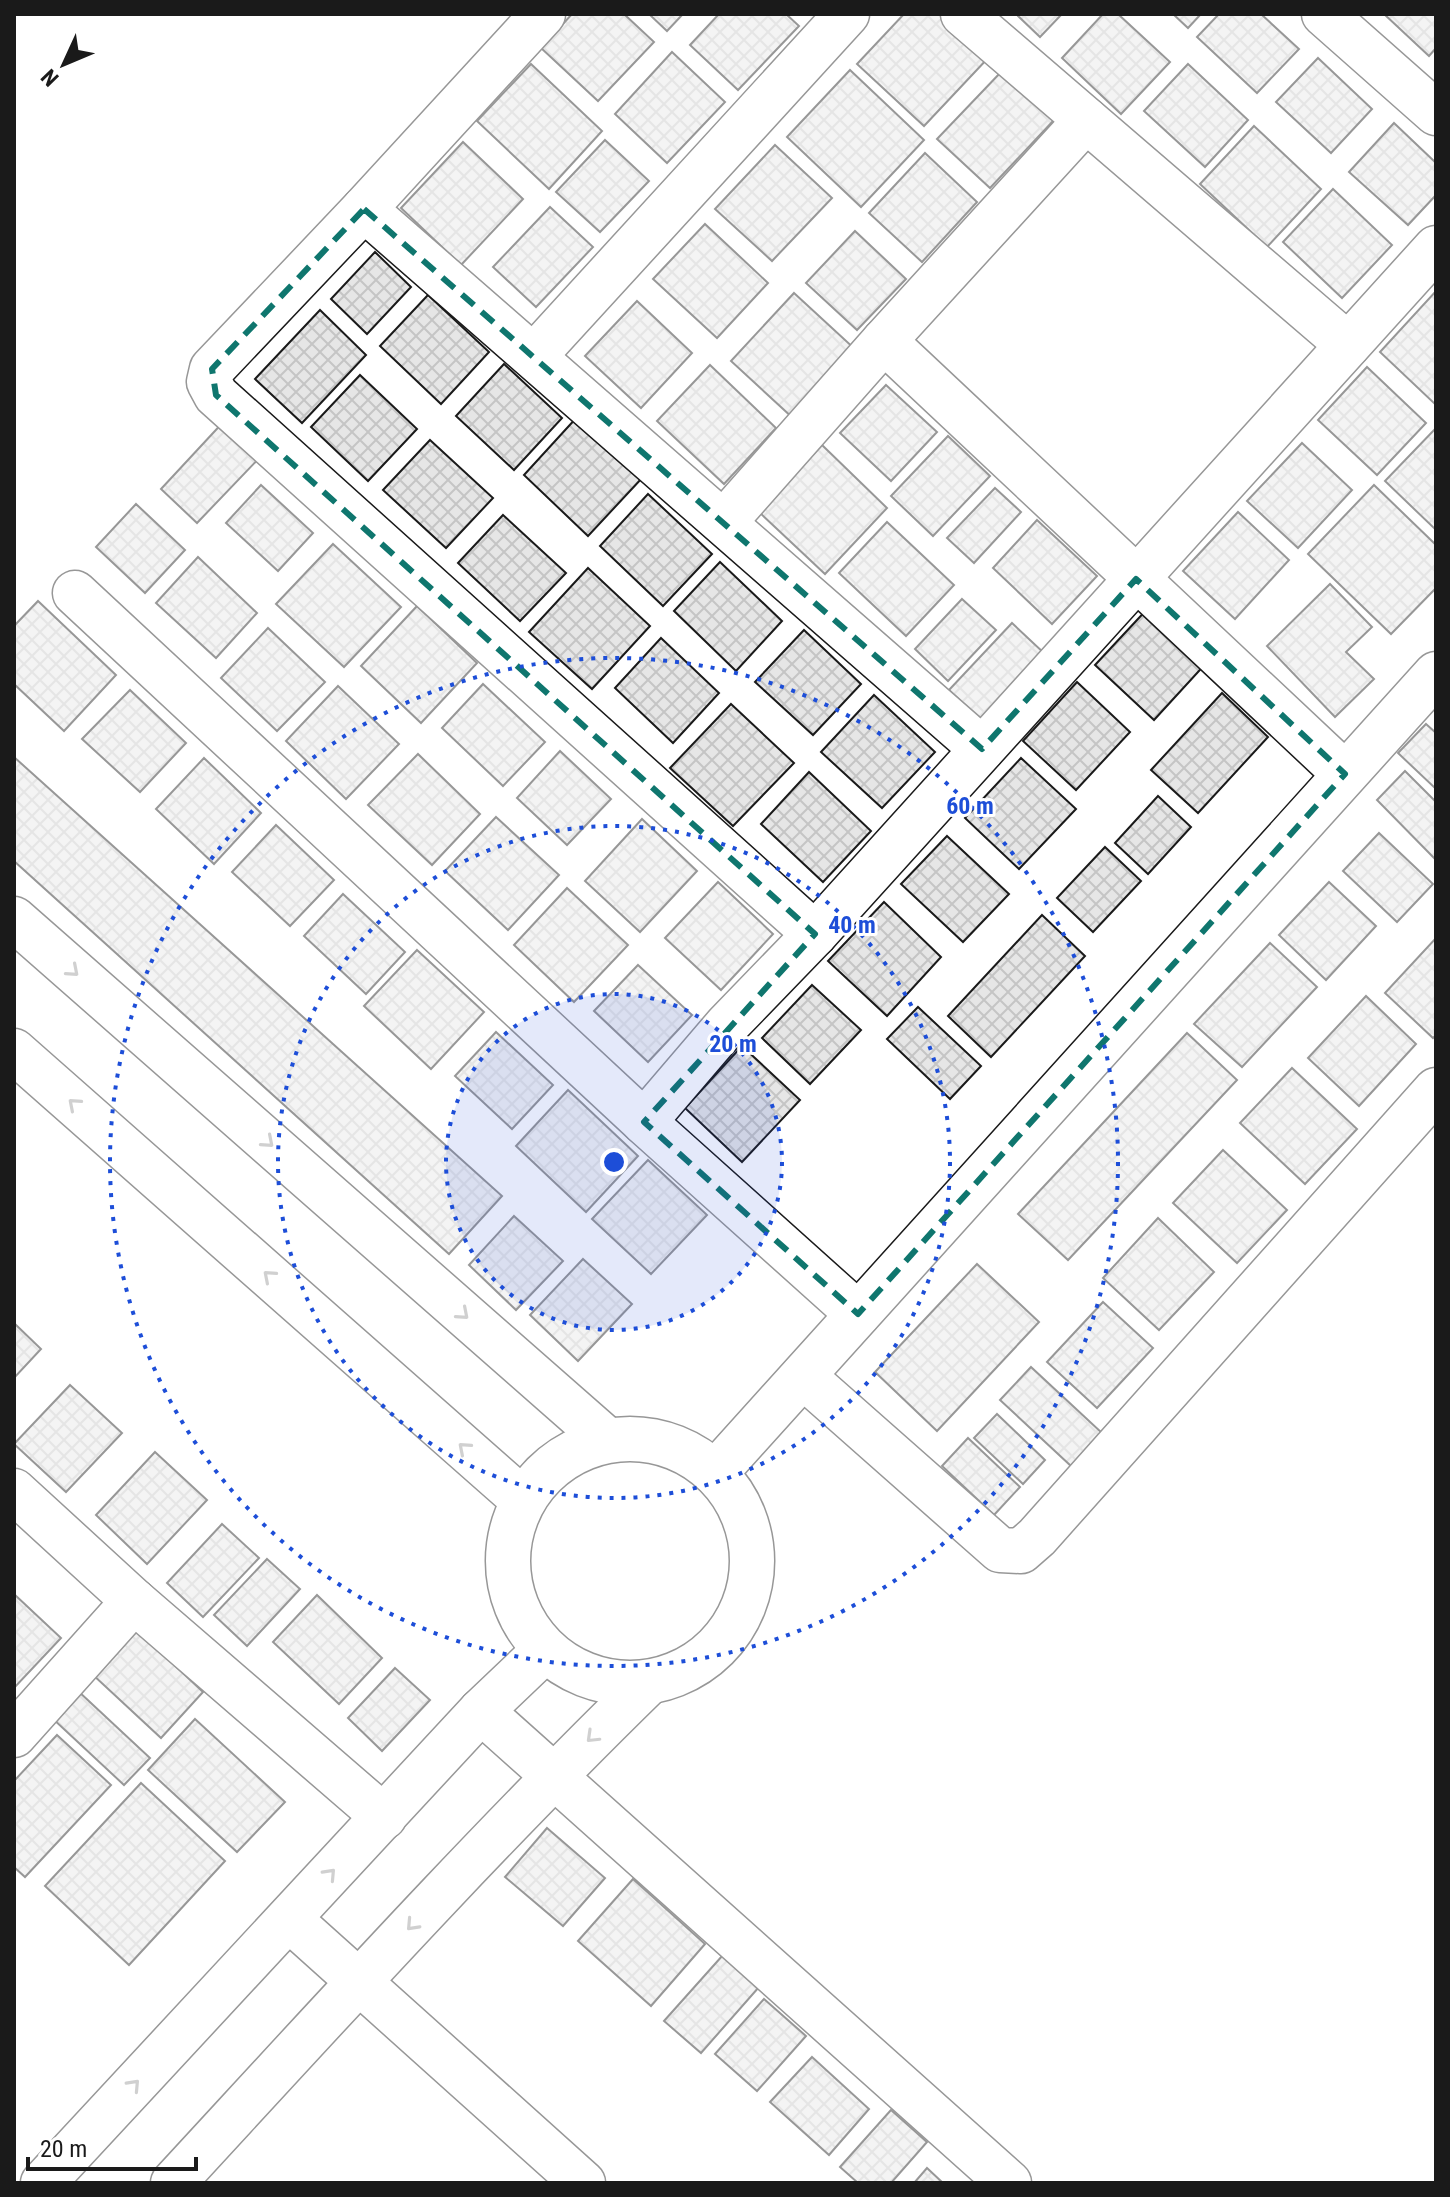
<svg xmlns="http://www.w3.org/2000/svg" width="1450" height="2197" font-family="'Roboto Condensed',sans-serif">
<defs>
<pattern id="building-cross-hatch" width="8" height="8" patternUnits="userSpaceOnUse" patternTransform="scale(2)"><rect width="8" height="8" fill="#e6e6e6"/><path d="M0 0l8 8M0 8l8-8" fill="none" stroke="#c5c5c5"/></pattern>
</defs>
<rect width="100%" height="100%" fill="#fff"/>
<g fill="url(#building-cross-hatch)" stroke="#1a1a1a" stroke-width="2">
<polygon points="572,14 624,14 654,42 598,101 541,48"/>
<polygon points="649,14 683,14 667,31"/>
<polygon points="719,14 786,14 799,26 738,90 690,45"/>
<polygon points="904,14 942,14 989,57 924,126 857,64"/>
<polygon points="1016,14 1062,14 1040,37"/>
<polygon points="1103,14 1118,14 1170,62 1121,114 1062,58"/>
<polygon points="1173,14 1201,14 1188,28"/>
<polygon points="1219,14 1261,14 1299,49 1257,93 1197,37"/>
<polygon points="1384,14 1436,14 1436,48 1429,56"/>
<polygon points="672,52 725,102 667,163 615,114"/>
<polygon points="1318,58 1372,109 1331,153 1276,102"/>
<polygon points="531,64 602,131 549,189 477,121"/>
<polygon points="1188,64 1248,120 1205,167 1144,111"/>
<polygon points="850,70 924,140 861,207 787,137"/>
<polygon points="1002,71 1054,120 990,188 937,139"/>
<polygon points="1394,123 1436,163 1436,195 1408,225 1349,172"/>
<polygon points="1254,126 1321,189 1267,247 1200,184"/>
<polygon points="605,140 649,181 600,232 556,192"/>
<polygon points="463,142 523,199 461,265 401,208"/>
<polygon points="775,145 832,198 772,261 715,209"/>
<polygon points="925,153 977,202 922,262 869,213"/>
<polygon points="1333,189 1392,245 1342,298 1283,242"/>
<polygon points="550,207 593,247 536,307 493,267"/>
<polygon points="705,224 768,283 717,338 653,279"/>
<polygon points="855,231 906,279 857,330 806,283"/>
<polygon points="375,252 411,287 367,334 331,299"/>
<polygon points="1436,291 1436,405 1380,352"/>
<polygon points="794,293 857,351 794,419 731,361"/>
<polygon points="428,295 489,352 441,404 380,346"/>
<polygon points="637,301 692,353 641,408 585,356"/>
<polygon points="320,310 366,355 302,423 255,379"/>
<polygon points="504,364 562,418 514,470 456,416"/>
<polygon points="710,365 776,428 724,484 657,421"/>
<polygon points="1367,367 1426,423 1377,475 1318,420"/>
<polygon points="360,375 417,429 368,481 311,427"/>
<polygon points="886,385 937,432 891,481 840,433"/>
<polygon points="578,416 643,477 588,536 524,475"/>
<polygon points="227,418 264,453 197,523 161,489"/>
<polygon points="1436,428 1436,530 1385,481"/>
<polygon points="948,436 990,476 933,536 891,496"/>
<polygon points="430,440 493,498 446,548 383,490"/>
<polygon points="1302,443 1352,490 1298,548 1247,501"/>
<polygon points="822,445 887,508 825,574 759,512"/>
<polygon points="261,485 313,533 278,571 226,523"/>
<polygon points="1374,485 1436,545 1436,588 1391,634 1308,554"/>
<polygon points="995,488 1021,512 974,563 947,538"/>
<polygon points="648,494 712,554 663,606 600,546"/>
<polygon points="136,504 185,550 145,593 96,547"/>
<polygon points="1238,512 1289,560 1235,619 1183,571"/>
<polygon points="503,515 566,573 520,621 458,563"/>
<polygon points="1037,520 1097,576 1052,624 993,568"/>
<polygon points="887,522 954,585 906,636 839,573"/>
<polygon points="333,544 401,607 344,667 276,604"/>
<polygon points="198,557 257,613 216,658 156,603"/>
<polygon points="720,562 782,621 736,671 674,611"/>
<polygon points="588,568 650,626 592,689 529,632"/>
<polygon points="1330,584 1372,627 1346,652 1374,679 1335,717 1267,646"/>
<polygon points="962,599 996,630 948,681 915,649"/>
<polygon points="38,601 116,675 64,731 14,684 14,626"/>
<polygon points="1151,605 1209,660 1154,720 1095,665"/>
<polygon points="417,606 477,663 421,723 361,666"/>
<polygon points="1012,623 1045,654 982,721 949,690"/>
<polygon points="268,628 325,682 277,731 221,678"/>
<polygon points="804,630 861,684 813,735 755,682"/>
<polygon points="661,638 719,693 673,743 615,688"/>
<polygon points="1077,682 1130,732 1076,790 1023,741"/>
<polygon points="483,684 545,742 503,786 442,728"/>
<polygon points="338,686 399,744 346,799 286,741"/>
<polygon points="130,690 186,743 140,792 82,739"/>
<polygon points="1222,693 1268,737 1198,813 1151,770"/>
<polygon points="874,695 935,752 882,808 821,752"/>
<polygon points="731,704 794,763 733,826 670,768"/>
<polygon points="1426,724 1436,733 1436,789 1398,753"/>
<polygon points="560,751 611,799 567,845 517,798"/>
<polygon points="418,754 480,814 432,865 368,805"/>
<polygon points="14,757 502,1196 449,1254 14,861"/>
<polygon points="204,758 261,813 214,864 156,809"/>
<polygon points="1021,758 1076,809 1019,869 965,818"/>
<polygon points="1405,771 1436,802 1436,860 1377,800"/>
<polygon points="809,772 871,831 823,882 761,824"/>
<polygon points="1158,796 1191,827 1148,874 1115,843"/>
<polygon points="496,817 559,875 508,930 445,871"/>
<polygon points="642,819 697,871 640,932 585,881"/>
<polygon points="276,825 334,880 290,926 232,872"/>
<polygon points="1379,833 1433,884 1397,922 1343,871"/>
<polygon points="947,836 1009,894 963,942 901,884"/>
<polygon points="1105,847 1141,881 1093,932 1057,898"/>
<polygon points="718,882 773,934 721,990 665,938"/>
<polygon points="1329,882 1376,926 1326,980 1279,935"/>
<polygon points="567,888 628,945 574,1002 514,945"/>
<polygon points="343,894 405,952 366,994 304,936"/>
<polygon points="884,902 941,957 887,1016 828,961"/>
<polygon points="1042,915 1085,956 991,1057 948,1016"/>
<polygon points="1436,938 1436,1035 1433,1038 1385,993"/>
<polygon points="1270,943 1317,987 1242,1067 1194,1024"/>
<polygon points="417,950 484,1012 431,1069 364,1006"/>
<polygon points="638,965 692,1015 648,1062 594,1011"/>
<polygon points="812,985 861,1030 810,1084 762,1038"/>
<polygon points="1366,996 1416,1044 1359,1106 1308,1058"/>
<polygon points="918,1007 981,1066 950,1099 887,1039"/>
<polygon points="496,1032 553,1085 512,1129 455,1076"/>
<polygon points="1187,1033 1237,1080 1068,1260 1018,1214"/>
<polygon points="742,1046 800,1100 742,1162 685,1108"/>
<polygon points="1292,1068 1357,1129 1305,1184 1240,1123"/>
<polygon points="568,1090 638,1156 586,1212 516,1146"/>
<polygon points="1223,1150 1287,1210 1237,1263 1173,1203"/>
<polygon points="648,1160 707,1215 651,1274 592,1219"/>
<polygon points="514,1216 563,1261 516,1310 469,1265"/>
<polygon points="1158,1218 1214,1272 1159,1330 1103,1278"/>
<polygon points="583,1259 632,1304 578,1361 530,1315"/>
<polygon points="977,1264 1039,1322 937,1431 875,1372"/>
<polygon points="1103,1302 1153,1348 1097,1408 1047,1362"/>
<polygon points="14,1323 41,1349 14,1378"/>
<polygon points="1031,1367 1102,1433 1071,1466 1000,1400"/>
<polygon points="70,1385 122,1433 66,1492 14,1444"/>
<polygon points="997,1414 1045,1460 1023,1484 974,1438"/>
<polygon points="968,1438 1020,1487 994,1515 942,1466"/>
<polygon points="155,1452 207,1500 147,1564 96,1515"/>
<polygon points="222,1524 259,1558 203,1617 167,1583"/>
<polygon points="267,1559 300,1589 247,1646 214,1615"/>
<polygon points="14,1594 61,1638 14,1688"/>
<polygon points="317,1595 382,1658 339,1704 273,1642"/>
<polygon points="135,1628 203,1692 161,1738 92,1674"/>
<polygon points="395,1668 430,1700 382,1751 348,1718"/>
<polygon points="77,1690 150,1758 124,1785 52,1718"/>
<polygon points="195,1719 285,1802 237,1852 148,1770"/>
<polygon points="57,1735 111,1785 25,1877 14,1867 14,1781"/>
<polygon points="141,1783 225,1861 129,1965 45,1886"/>
<polygon points="547,1828 605,1878 563,1926 505,1877"/>
<polygon points="633,1879 705,1944 651,2006 578,1941"/>
<polygon points="723,1955 759,1987 701,2053 664,2021"/>
<polygon points="764,1999 806,2036 757,2091 715,2054"/>
<polygon points="812,2057 869,2109 829,2155 770,2102"/>
<polygon points="891,2110 927,2142 891,2183 858,2183 840,2167"/>
<polygon points="927,2168 943,2183 914,2183"/>
</g>
<g fill="none" stroke-linecap="round" stroke-linejoin="round">
<defs>
<g id="minor">
<polyline points="543,14 364,209 212,369 209,382 216,395 815,934"/>
<polyline points="963,14 1348,345"/>
<polyline points="1324,14 1436,113"/>
<polyline points="364,209 982,749"/>
<polyline points="884,341 1345,774"/>
<polyline points="534,356 847,14"/>
<polyline points="724,522 884,341 1086,120"/>
<polyline points="75,593 644,1122 727,1025 815,934 1436,248"/>
<polyline points="14,919 607,1440"/>
<polyline points="14,1051 523,1500"/>
<polyline points="644,1122 858,1314"/>
<polyline points="803,1376 1000,1550 1021,1551 1037,1537 1436,1090"/>
<circle cx="630" cy="1561" r="122"/>
<polyline points="715,1473 1436,674"/>
<polyline points="14,1491 134,1601 14,1735"/>
<polyline points="134,1601 384,1817"/>
<polyline points="481,1711 1009,2183"/>
<polyline points="289,1919 583,2183"/>
<polyline points="43,2183 481,1711 545,1650"/>
<path d="M173,2183c156,-169 310,-339 475,-500"/>
</g>
</defs>
<use href="#minor" stroke="#1a1a1a" stroke-width="47"/>
<use href="#minor" stroke="#fff" stroke-width="44"/>
</g>
<defs><path id="oneway-chevron" d="M-2-3.5L2.5 0L-2 3.5" fill="none" stroke-width="1.6" stroke-linecap="round" stroke-linejoin="round" transform="scale(2)"/></defs>
<g stroke="#989898">
<use href="#oneway-chevron" transform="translate(73 971) rotate(41)"/>
<use href="#oneway-chevron" transform="translate(74 1104) rotate(-139)"/>
<use href="#oneway-chevron" transform="translate(268 1142) rotate(41)"/>
<use href="#oneway-chevron" transform="translate(269 1276) rotate(-139)"/>
<use href="#oneway-chevron" transform="translate(463 1314) rotate(41)"/>
<use href="#oneway-chevron" transform="translate(464 1448) rotate(-139)"/>
<use href="#oneway-chevron" transform="translate(592 1737) rotate(136)"/>
<use href="#oneway-chevron" transform="translate(330 1874) rotate(-47)"/>
<use href="#oneway-chevron" transform="translate(412 1925) rotate(133)"/>
<use href="#oneway-chevron" transform="translate(134 2085) rotate(-47)"/>
</g>
<path d="M0 0H1450V2197H0ZM364,209l618,540 154,-170 209,195 -487,540 -214,-192 171,-188 -599,-539 -4,-26z" fill="#fff" fill-opacity=".55" fill-rule="evenodd"/>
<path fill="none" stroke="#0f766e" stroke-width="6" stroke-dasharray="16 10" stroke-linejoin="round" d="M364,209l618,540 154,-170 209,195 -487,540 -214,-192 171,-188 -599,-539 -4,-26z"/>
<circle cx="614" cy="1162" r="168" fill="#1d4ed8" fill-opacity=".12"/>
<g fill="none" stroke="#1d4ed8" stroke-width="4" stroke-dasharray="4 8">
<circle cx="614" cy="1162" r="168"/>
<circle cx="614" cy="1162" r="336"/>
<circle cx="614" cy="1162" r="504"/>
</g>
<circle cx="614" cy="1162" r="12" fill="#1d4ed8" stroke="#fff" stroke-width="4"/>
<g font-size="24" text-anchor="middle" font-weight="bold" fill="#1d4ed8" stroke="#fff" stroke-width="6" stroke-linejoin="round" paint-order="stroke">
<text x="970" y="814">60 m</text>
<text x="852" y="933">40 m</text>
<text x="733" y="1052">20 m</text>
</g>
<rect width="1450" height="2197" fill="none" stroke="#1a1a1a" stroke-width="32"/>
<g transform="translate(64 64) rotate(226)" stroke="#ffffff" stroke-width="6" paint-order="stroke">
<path d="M0-6L14 30L0 20L-14 30Z" fill="#1a1a1a"/>
<text y="-12" font-size="22" font-weight="bold" text-anchor="middle" fill="#1a1a1a">N</text>
</g>
<path d="M28 2157v12h168v-12" fill="none" stroke="#1a1a1a" stroke-width="4"/>
<text x="40" y="2157" font-size="24" fill="#1a1a1a" stroke="#ffffff" stroke-width="6" paint-order="stroke">20 m</text>
</svg>
